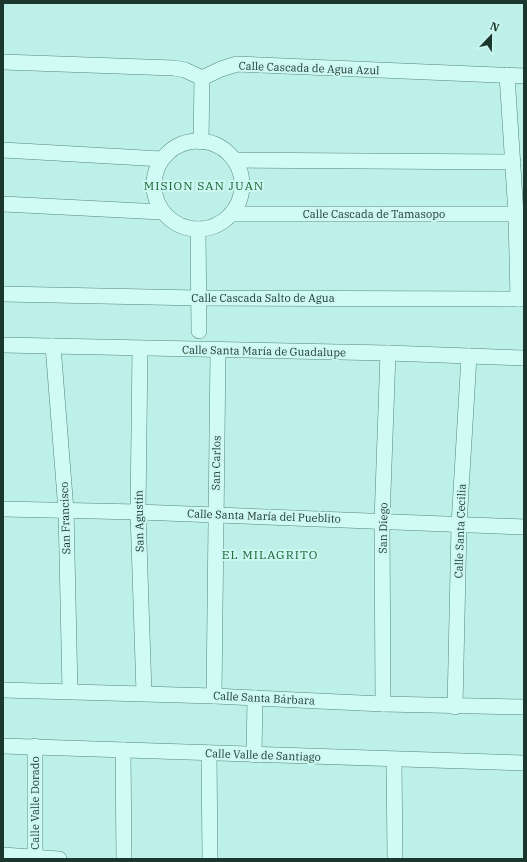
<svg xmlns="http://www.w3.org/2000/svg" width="527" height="862" font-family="'IBM Plex Serif',serif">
<rect width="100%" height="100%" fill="#bdf0e8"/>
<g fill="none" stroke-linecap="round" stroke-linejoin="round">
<defs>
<g id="minor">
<polyline points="3,62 174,68 185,70 202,78 221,69 237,64 524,76"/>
<polyline points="507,75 516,214 518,299"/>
<circle cx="198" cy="185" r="44"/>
<polyline points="201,142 202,78"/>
<polyline points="3,150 162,159"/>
<polyline points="234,160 513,162"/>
<polyline points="3,204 162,212"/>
<polyline points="231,214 516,214"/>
<polyline points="198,229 199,331"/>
<polyline points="3,294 199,298 524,299"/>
<polyline points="3,345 388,353 524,358"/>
<polyline points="53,346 66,510 70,691"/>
<polyline points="140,349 138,512 144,693"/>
<polyline points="3,509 138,512 524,527"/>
<polyline points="3,690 214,696 383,704 524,707"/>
<polyline points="214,696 218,351"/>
<polyline points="383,704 382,521 388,353"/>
<polyline points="455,707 459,525 469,356"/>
<polyline points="3,746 524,763"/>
<polyline points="123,750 124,859"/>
<polyline points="209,753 210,859"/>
<polyline points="254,755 255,698"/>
<polyline points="394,760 395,859"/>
<polyline points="3,855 59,859"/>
<polyline points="35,859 35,746"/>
</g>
</defs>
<use href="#minor" stroke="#558878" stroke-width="16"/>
<use href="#minor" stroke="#d0faf4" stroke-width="15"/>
</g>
<g text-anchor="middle" stroke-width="4" stroke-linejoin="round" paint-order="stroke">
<g font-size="11" fill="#1b372d" stroke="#cdf7f1">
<text transform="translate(309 68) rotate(2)" y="4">Calle Cascada de Agua Azul</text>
<text x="374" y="218">Calle Cascada de Tamasopo</text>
<text x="263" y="302">Calle Cascada Salto de Agua</text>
<text transform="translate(264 351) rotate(1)" y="4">Calle Santa María de Guadalupe</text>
<text transform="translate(216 463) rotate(-89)" y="4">San Carlos</text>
<text transform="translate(264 516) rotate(2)" y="4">Calle Santa María del Pueblito</text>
<text transform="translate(65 518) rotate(-92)" y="4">San Francisco</text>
<text transform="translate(139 521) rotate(-91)" y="4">San Agustín</text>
<text transform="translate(383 528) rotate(-89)" y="4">San Diego</text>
<text transform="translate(460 531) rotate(-88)" y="4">Calle Santa Cecilia</text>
<text transform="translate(264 698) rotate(3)" y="4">Calle Santa Bárbara</text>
<text transform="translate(263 755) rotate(2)" y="4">Calle Valle de Santiago</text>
<text transform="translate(35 803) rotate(-90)" y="4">Calle Valle Dorado</text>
</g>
<g font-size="12" letter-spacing="1" fill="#186534" stroke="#cdf7f1">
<text x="204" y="190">MISION SAN JUAN</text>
<text x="270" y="559">EL MILAGRITO</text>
</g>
</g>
<rect width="527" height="862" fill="none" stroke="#1b372d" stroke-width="8"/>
<g transform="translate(491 36) rotate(22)" stroke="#cdf7f1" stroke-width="3" paint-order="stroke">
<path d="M0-3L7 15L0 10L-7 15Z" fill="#1b372d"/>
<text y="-6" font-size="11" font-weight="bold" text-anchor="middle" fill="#1b372d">N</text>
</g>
</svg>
